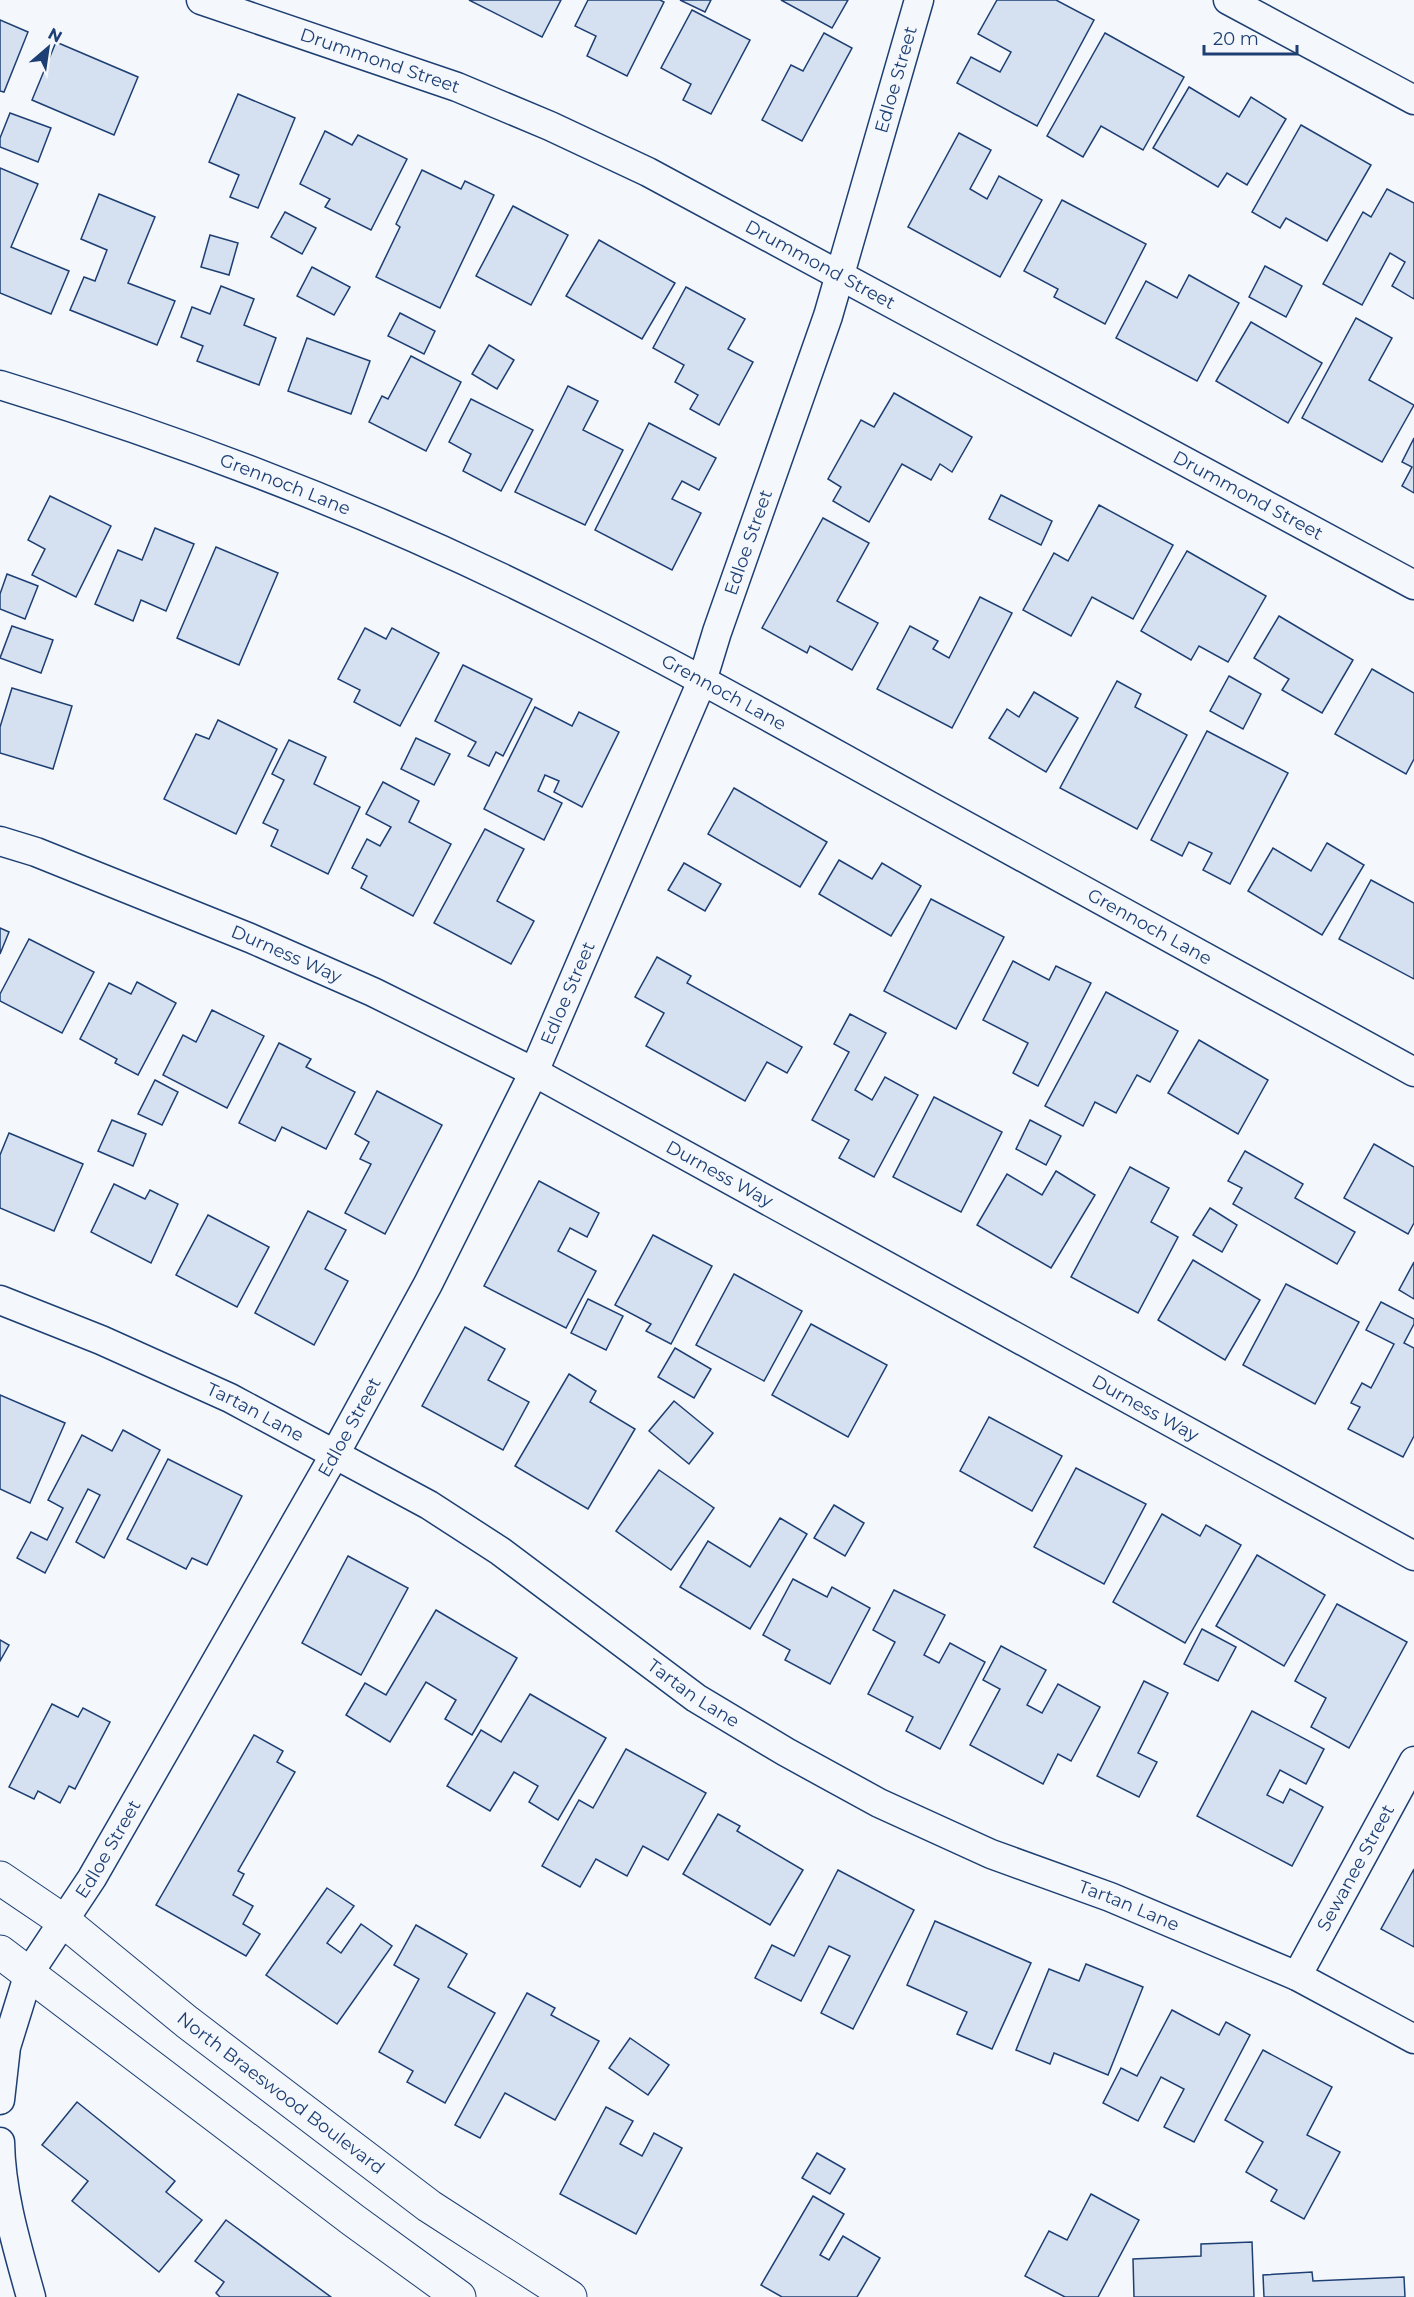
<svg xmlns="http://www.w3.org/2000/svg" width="1414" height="2297" font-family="Montserrat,sans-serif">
<rect width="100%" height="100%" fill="#f4f7fb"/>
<g fill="#d5e0f0" stroke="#1d3f73" stroke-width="1.5">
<polygon points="469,0 561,0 542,37"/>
<polygon points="588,0 660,0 664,2 627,76 587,56 596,36 575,26"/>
<polygon points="680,0 711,0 705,12"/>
<polygon points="781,0 848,0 832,28"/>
<polygon points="997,0 1056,0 1094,20 1037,126 957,83 971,57 1000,72 1011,52 978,34"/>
<polygon points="692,10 750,40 711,114 683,100 691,84 661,68"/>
<polygon points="0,20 28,32 4,92 0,91"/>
<polygon points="824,33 852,48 802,141 762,120 791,65 803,71"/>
<polygon points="1105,33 1184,77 1143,150 1101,126 1083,157 1047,136"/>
<polygon points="56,42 138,77 114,135 32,100"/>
<polygon points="1189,87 1239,117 1251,97 1286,119 1247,185 1227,173 1218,187 1153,148"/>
<polygon points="238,94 295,118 258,208 230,197 239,175 209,162"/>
<polygon points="10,113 51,128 38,162 0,147 0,138"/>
<polygon points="1301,125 1371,165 1327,241 1286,218 1280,228 1252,212"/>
<polygon points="325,131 352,145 358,135 407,159 371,230 325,207 330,199 300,184"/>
<polygon points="959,133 991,150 970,189 987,199 999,176 1042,200 1000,277 908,227"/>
<polygon points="0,168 38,184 11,247 69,271 51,314 0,293"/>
<polygon points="422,170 461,189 465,181 494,195 440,308 376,277 400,227 396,224"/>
<polygon points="1387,189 1414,203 1414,299 1392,286 1405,262 1390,253 1362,305 1323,284 1363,212 1371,217"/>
<polygon points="99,194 155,217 128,283 175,301 157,345 70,310 84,277 95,281 107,250 81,239"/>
<polygon points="1062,200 1146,244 1105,324 1054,297 1058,289 1024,271"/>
<polygon points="513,206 568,235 531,305 476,276"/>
<polygon points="285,212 316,228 302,254 271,237"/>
<polygon points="210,235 238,243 229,275 201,267"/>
<polygon points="599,240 675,283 642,339 566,296"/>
<polygon points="1265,266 1302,286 1286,317 1249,297"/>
<polygon points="312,267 350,287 334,315 297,296"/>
<polygon points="1189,275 1239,303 1197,381 1116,338 1146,281 1177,298"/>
<polygon points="221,286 254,299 244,325 276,338 259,385 197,361 203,346 181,337 192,307 210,314"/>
<polygon points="686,287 745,319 728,349 753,362 719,425 690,409 698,395 675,382 684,365 653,348"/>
<polygon points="400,313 435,331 424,354 388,336"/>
<polygon points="1356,318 1392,338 1369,380 1414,405 1382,462 1302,418"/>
<polygon points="1251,322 1322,363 1288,423 1216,381"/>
<polygon points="307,338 370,361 351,414 288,391"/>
<polygon points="489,345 514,360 497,389 472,374"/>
<polygon points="411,356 461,382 426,451 369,422 382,396 388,399"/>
<polygon points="568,386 598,401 583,430 623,450 585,525 515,492"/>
<polygon points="894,393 972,437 952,472 940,464 931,480 902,464 869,522 833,501 841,487 828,479 861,420 874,427"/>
<polygon points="471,399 533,430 501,491 463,471 471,454 449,442"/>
<polygon points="649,423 716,458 699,490 682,481 672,499 701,513 672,570 595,530"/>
<polygon points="1414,438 1414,493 1402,486 1412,467 1402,462"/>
<polygon points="1001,495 1052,521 1041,545 989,519"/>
<polygon points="50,496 111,526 76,597 32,575 45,549 28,540"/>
<polygon points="1099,505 1173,545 1133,619 1092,597 1071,636 1023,610 1054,553 1068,561"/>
<polygon points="823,518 869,543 837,601 878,623 852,670 810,646 807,653 762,628"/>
<polygon points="155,528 194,544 166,611 141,600 133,621 95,604 118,550 142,560"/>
<polygon points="216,547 278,573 239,665 177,638"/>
<polygon points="1187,551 1266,596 1228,662 1199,646 1191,660 1141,631"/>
<polygon points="7,574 38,586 25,619 0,609 0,594"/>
<polygon points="980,597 1012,613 952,728 877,689 910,626 938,641 933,649 949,658"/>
<polygon points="1279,616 1353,660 1322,713 1282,690 1289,679 1254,658"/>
<polygon points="12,626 53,640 41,673 0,658"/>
<polygon points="365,628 386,639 392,628 439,653 400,726 354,702 360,690 338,679"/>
<polygon points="463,665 532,699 503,756 496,752 489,766 468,756 476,742 435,721"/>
<polygon points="1372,669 1414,693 1414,759 1406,774 1335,734"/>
<polygon points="1229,676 1261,694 1243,729 1210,711"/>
<polygon points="1117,681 1141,694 1135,707 1187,735 1137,829 1060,788"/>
<polygon points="12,688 72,706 53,769 0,753 0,727"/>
<polygon points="1034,692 1078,718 1046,772 989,738 1007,709 1019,717"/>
<polygon points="535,707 572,726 579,712 619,732 582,807 554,792 559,781 545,775 538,791 562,803 544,840 484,809"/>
<polygon points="218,720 277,749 236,834 164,799 196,734 209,739"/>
<polygon points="1207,731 1288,773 1230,884 1203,870 1212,853 1189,842 1182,856 1151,840"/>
<polygon points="416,738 450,754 434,785 401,769"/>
<polygon points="289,740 326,757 314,784 360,807 328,874 271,846 278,830 263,823 284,780 272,774"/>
<polygon points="383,782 419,801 409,822 451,844 413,916 361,888 367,876 352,868 367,839 380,846 391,827 366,814"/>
<polygon points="734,788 827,842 800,887 708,834"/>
<polygon points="485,829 524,849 497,901 534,921 511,964 434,923"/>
<polygon points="1327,843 1364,865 1322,935 1248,891 1273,848 1311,871"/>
<polygon points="839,860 872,879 882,863 921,886 891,936 819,894"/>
<polygon points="684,863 721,884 705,911 668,890"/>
<polygon points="1371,880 1414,903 1414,979 1339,939"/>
<polygon points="931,899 1004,937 956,1029 884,991"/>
<polygon points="0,928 9,932 0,954"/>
<polygon points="29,939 94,972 62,1033 0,1001 0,994"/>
<polygon points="657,957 691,976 687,983 802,1047 787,1073 767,1062 745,1101 646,1046 664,1013 635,997"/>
<polygon points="1013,961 1049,980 1056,966 1091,983 1038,1086 1013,1073 1028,1043 983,1020"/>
<polygon points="137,982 176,1003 138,1075 115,1063 117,1059 80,1039 109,983 131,994"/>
<polygon points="1106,992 1178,1031 1150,1082 1137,1075 1116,1113 1095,1102 1083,1126 1045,1106"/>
<polygon points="212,1010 264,1036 227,1108 163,1075 183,1035 196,1042"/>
<polygon points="850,1014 886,1033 855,1090 872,1100 885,1077 918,1095 874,1177 839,1158 849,1140 812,1120 849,1052 834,1044"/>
<polygon points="1199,1040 1268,1080 1238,1134 1168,1093"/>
<polygon points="279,1043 311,1059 306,1067 355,1092 326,1149 282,1127 275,1141 239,1123"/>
<polygon points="155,1080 178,1092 162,1125 138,1114"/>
<polygon points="377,1091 442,1125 385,1234 345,1213 371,1164 360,1159 369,1142 355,1134"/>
<polygon points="934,1097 1002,1132 961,1212 893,1177"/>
<polygon points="112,1120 146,1134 133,1166 98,1151"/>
<polygon points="1030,1120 1061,1136 1046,1165 1016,1149"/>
<polygon points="9,1133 83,1164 54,1231 0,1208 0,1155"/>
<polygon points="1374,1144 1414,1167 1414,1223 1408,1234 1344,1198"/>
<polygon points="1245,1151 1303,1184 1295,1198 1355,1232 1337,1264 1233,1204 1242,1188 1228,1181"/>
<polygon points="1130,1167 1169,1188 1151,1222 1178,1237 1138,1313 1071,1277"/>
<polygon points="1056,1171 1095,1195 1051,1268 977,1225 1007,1174 1042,1195"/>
<polygon points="539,1181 599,1213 587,1237 570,1228 558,1251 596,1271 566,1328 484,1286"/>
<polygon points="114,1184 145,1199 150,1190 178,1204 151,1263 91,1232"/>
<polygon points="1210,1208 1237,1225 1222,1252 1193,1235"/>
<polygon points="308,1211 346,1230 325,1269 348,1281 314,1345 255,1313"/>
<polygon points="208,1215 269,1247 237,1307 176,1275"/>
<polygon points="653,1235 712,1266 671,1344 646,1331 651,1324 615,1305"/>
<polygon points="1193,1260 1260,1300 1225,1360 1158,1320"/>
<polygon points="1414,1262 1414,1299 1399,1290"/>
<polygon points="734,1274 802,1311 764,1381 696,1345"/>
<polygon points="1286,1284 1359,1322 1315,1404 1243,1365"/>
<polygon points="588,1299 623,1316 606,1350 571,1333"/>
<polygon points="1381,1302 1414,1319 1414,1324 1404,1343 1414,1348 1414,1436 1403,1457 1348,1429 1360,1407 1351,1403 1362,1383 1371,1388 1394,1344 1366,1330"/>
<polygon points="811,1324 887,1365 848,1437 772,1395"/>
<polygon points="465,1327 505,1349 488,1380 529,1402 503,1450 422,1406"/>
<polygon points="675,1348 711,1369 694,1398 658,1377"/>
<polygon points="569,1374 596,1391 590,1402 635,1429 588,1509 515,1466"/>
<polygon points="0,1395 65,1423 30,1503 0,1489"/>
<polygon points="674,1401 713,1433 689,1464 649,1431"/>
<polygon points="989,1417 1062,1456 1032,1511 960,1471"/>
<polygon points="123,1430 160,1450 104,1558 76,1542 100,1495 88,1489 45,1573 17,1558 31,1532 47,1540 63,1508 48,1500 82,1435 112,1451"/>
<polygon points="168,1459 242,1496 207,1565 192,1558 186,1569 127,1539"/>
<polygon points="1076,1468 1146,1504 1104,1584 1034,1547"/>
<polygon points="659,1470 714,1508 671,1570 616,1531"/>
<polygon points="834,1505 864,1523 845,1556 814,1538"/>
<polygon points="1162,1514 1200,1536 1206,1525 1241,1545 1185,1643 1113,1602"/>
<polygon points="780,1518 807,1534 750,1629 680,1587 708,1541 750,1567"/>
<polygon points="1257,1555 1325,1595 1284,1666 1216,1626"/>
<polygon points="348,1556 408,1588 361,1675 302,1643"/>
<polygon points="793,1579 827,1597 832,1587 870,1608 830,1684 785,1660 790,1650 763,1635"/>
<polygon points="894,1590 945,1615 924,1655 939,1663 950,1643 985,1662 940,1749 906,1731 913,1717 868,1694 895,1642 873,1630"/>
<polygon points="1337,1604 1407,1642 1349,1748 1311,1727 1326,1698 1295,1681"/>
<polygon points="436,1610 517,1658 472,1735 445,1719 456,1700 426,1682 390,1742 346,1715 365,1683 386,1695"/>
<polygon points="1202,1629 1236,1647 1218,1681 1184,1664"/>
<polygon points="0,1640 9,1645 0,1661"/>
<polygon points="1001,1646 1046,1670 1027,1705 1042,1713 1058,1684 1100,1707 1071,1761 1058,1754 1043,1784 970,1745 1000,1689 983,1680"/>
<polygon points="1144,1681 1168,1693 1138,1753 1157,1762 1139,1797 1097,1776"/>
<polygon points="530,1694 606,1738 558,1820 529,1802 538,1786 514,1772 490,1811 447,1786 481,1730 501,1742"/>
<polygon points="52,1704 78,1717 83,1708 110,1722 75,1789 69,1786 60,1803 38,1791 34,1799 9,1787"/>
<polygon points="1252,1711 1324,1749 1306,1784 1280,1770 1267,1795 1283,1803 1290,1789 1323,1807 1292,1866 1197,1816"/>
<polygon points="254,1735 283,1751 277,1762 295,1772 238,1871 244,1874 233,1895 253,1906 243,1924 260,1934 246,1956 156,1905"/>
<polygon points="626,1749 706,1793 668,1860 643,1846 627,1876 596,1859 580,1887 542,1866 579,1800 593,1808"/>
<polygon points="718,1814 740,1826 737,1831 803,1870 770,1925 683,1874"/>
<polygon points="1414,1869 1414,1947 1381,1929"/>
<polygon points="838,1870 914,1910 853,2029 821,2013 850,1956 829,1946 801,2001 755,1978 772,1945 794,1956"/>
<polygon points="327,1888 354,1906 327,1943 341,1953 361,1924 392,1946 337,2024 266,1975"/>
<polygon points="935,1921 1031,1963 992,2049 957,2034 967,2012 907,1985"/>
<polygon points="416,1925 467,1954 448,1987 495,2013 445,2103 407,2082 413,2071 379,2052 419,1979 394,1965"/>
<polygon points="1086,1964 1143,1987 1108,2075 1054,2053 1050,2064 1016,2050 1049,1969 1079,1981"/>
<polygon points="527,1993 555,2008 551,2015 599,2041 555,2120 505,2093 480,2138 455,2125"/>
<polygon points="1172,2010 1219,2035 1226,2022 1250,2035 1194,2142 1164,2127 1184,2089 1161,2077 1138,2121 1103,2103 1121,2068 1137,2076"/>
<polygon points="630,2038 669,2065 648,2095 609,2068"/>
<polygon points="1263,2050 1332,2087 1307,2135 1340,2152 1304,2219 1271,2201 1277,2190 1246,2172 1263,2142 1225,2120"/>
<polygon points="77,2102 175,2181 166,2192 202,2220 159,2272 72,2201 88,2181 42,2145"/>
<polygon points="606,2107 633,2121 620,2144 642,2156 654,2133 682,2148 636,2234 560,2194"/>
<polygon points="817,2153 845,2169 830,2194 802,2178"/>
<polygon points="1091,2194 1139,2220 1098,2297 1065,2297 1025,2276 1049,2231 1067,2240"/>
<polygon points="813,2196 844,2214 820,2255 829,2260 843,2236 880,2258 857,2297 782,2297 761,2285"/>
<polygon points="226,2220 331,2297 220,2297 216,2293 224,2282 195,2261"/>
<polygon points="1252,2242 1254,2297 1134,2297 1133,2259 1201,2256 1201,2244"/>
<polygon points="1312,2272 1313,2281 1404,2277 1405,2297 1264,2297 1263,2275"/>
</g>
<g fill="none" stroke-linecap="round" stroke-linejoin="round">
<defs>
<g id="minor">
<path id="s1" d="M201,0l256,87 93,39 98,46 766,413"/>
<polyline points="1228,0 1414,100"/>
<path id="s2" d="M0,385c191,58 380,131 559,221 125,62 247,132 369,199 162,89 324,178 486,267"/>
<path id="s3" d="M0,841l36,11 214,86 123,54 161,80 880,484"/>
<path id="s4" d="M0,1300l101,40 129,58 199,107 71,46 196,147 90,54 93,51 112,51 119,43 187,79 117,63"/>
<path id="s5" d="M1297,1976l117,-215"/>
<path id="s6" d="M0,2100l6,-53 23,-74 63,-95 243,-424 93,-170 106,-212 168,-391 15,-49 111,-316 91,-316"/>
<path d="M0,2142c1,53 17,104 31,155"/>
</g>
<g id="secondary">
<path id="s7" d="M0,1878l65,44 122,100 242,184 141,91"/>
<polyline points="0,1952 353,2220 459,2297"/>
</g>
</defs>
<use href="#minor" stroke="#1d3f73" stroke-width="31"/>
<use href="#secondary" stroke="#1d3f73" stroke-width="35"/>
<use href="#minor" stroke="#f4f7fb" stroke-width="28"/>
<use href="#secondary" stroke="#f4f7fb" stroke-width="33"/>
</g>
<g text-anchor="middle" stroke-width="4.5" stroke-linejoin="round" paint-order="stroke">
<g font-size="18" fill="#1d3f73" stroke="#f4f7fb">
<text dy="6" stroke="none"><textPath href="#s1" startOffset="189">Drummond Street</textPath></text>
<text dy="6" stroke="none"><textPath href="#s6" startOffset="2222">Edloe Street</textPath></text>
<text dy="6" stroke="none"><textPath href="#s1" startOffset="675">Drummond Street</textPath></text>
<text dy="6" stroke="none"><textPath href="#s2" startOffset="302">Grennoch Lane</textPath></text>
<text dy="6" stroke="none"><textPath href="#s1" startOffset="1161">Drummond Street</textPath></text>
<text dy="6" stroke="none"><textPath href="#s6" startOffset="1736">Edloe Street</textPath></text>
<text dy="6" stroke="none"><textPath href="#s2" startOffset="788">Grennoch Lane</textPath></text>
<text dy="6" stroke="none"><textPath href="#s2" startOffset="1274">Grennoch Lane</textPath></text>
<text dy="6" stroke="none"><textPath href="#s3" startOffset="308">Durness Way</textPath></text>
<text dy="6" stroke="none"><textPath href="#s6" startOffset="1250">Edloe Street</textPath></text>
<text dy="6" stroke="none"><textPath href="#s3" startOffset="794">Durness Way</textPath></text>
<text dy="6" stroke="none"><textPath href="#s3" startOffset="1280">Durness Way</textPath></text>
<text dy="6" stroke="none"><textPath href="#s4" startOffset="279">Tartan Lane</textPath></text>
<text dy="6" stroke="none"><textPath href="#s6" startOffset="764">Edloe Street</textPath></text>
<text dy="6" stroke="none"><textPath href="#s4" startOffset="801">Tartan Lane</textPath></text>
<text dy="6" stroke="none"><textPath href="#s6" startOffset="278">Edloe Street</textPath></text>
<text dy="6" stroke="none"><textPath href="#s5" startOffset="123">Sewanee Street</textPath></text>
<text dy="6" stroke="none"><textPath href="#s4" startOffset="1287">Tartan Lane</textPath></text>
<text dy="6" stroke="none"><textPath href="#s7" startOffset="354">North Braeswood Boulevard</textPath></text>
</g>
</g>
<g transform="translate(48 48) rotate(29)" stroke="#f4f7fb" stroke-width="4.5" paint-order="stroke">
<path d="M0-4.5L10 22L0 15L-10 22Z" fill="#1d3f73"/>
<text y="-9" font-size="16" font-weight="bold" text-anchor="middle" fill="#1d3f73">N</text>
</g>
<path d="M1204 45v9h93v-9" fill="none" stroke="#1d3f73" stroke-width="3"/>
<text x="1213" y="45" font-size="18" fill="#1d3f73" stroke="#f4f7fb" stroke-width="4.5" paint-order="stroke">20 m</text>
</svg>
